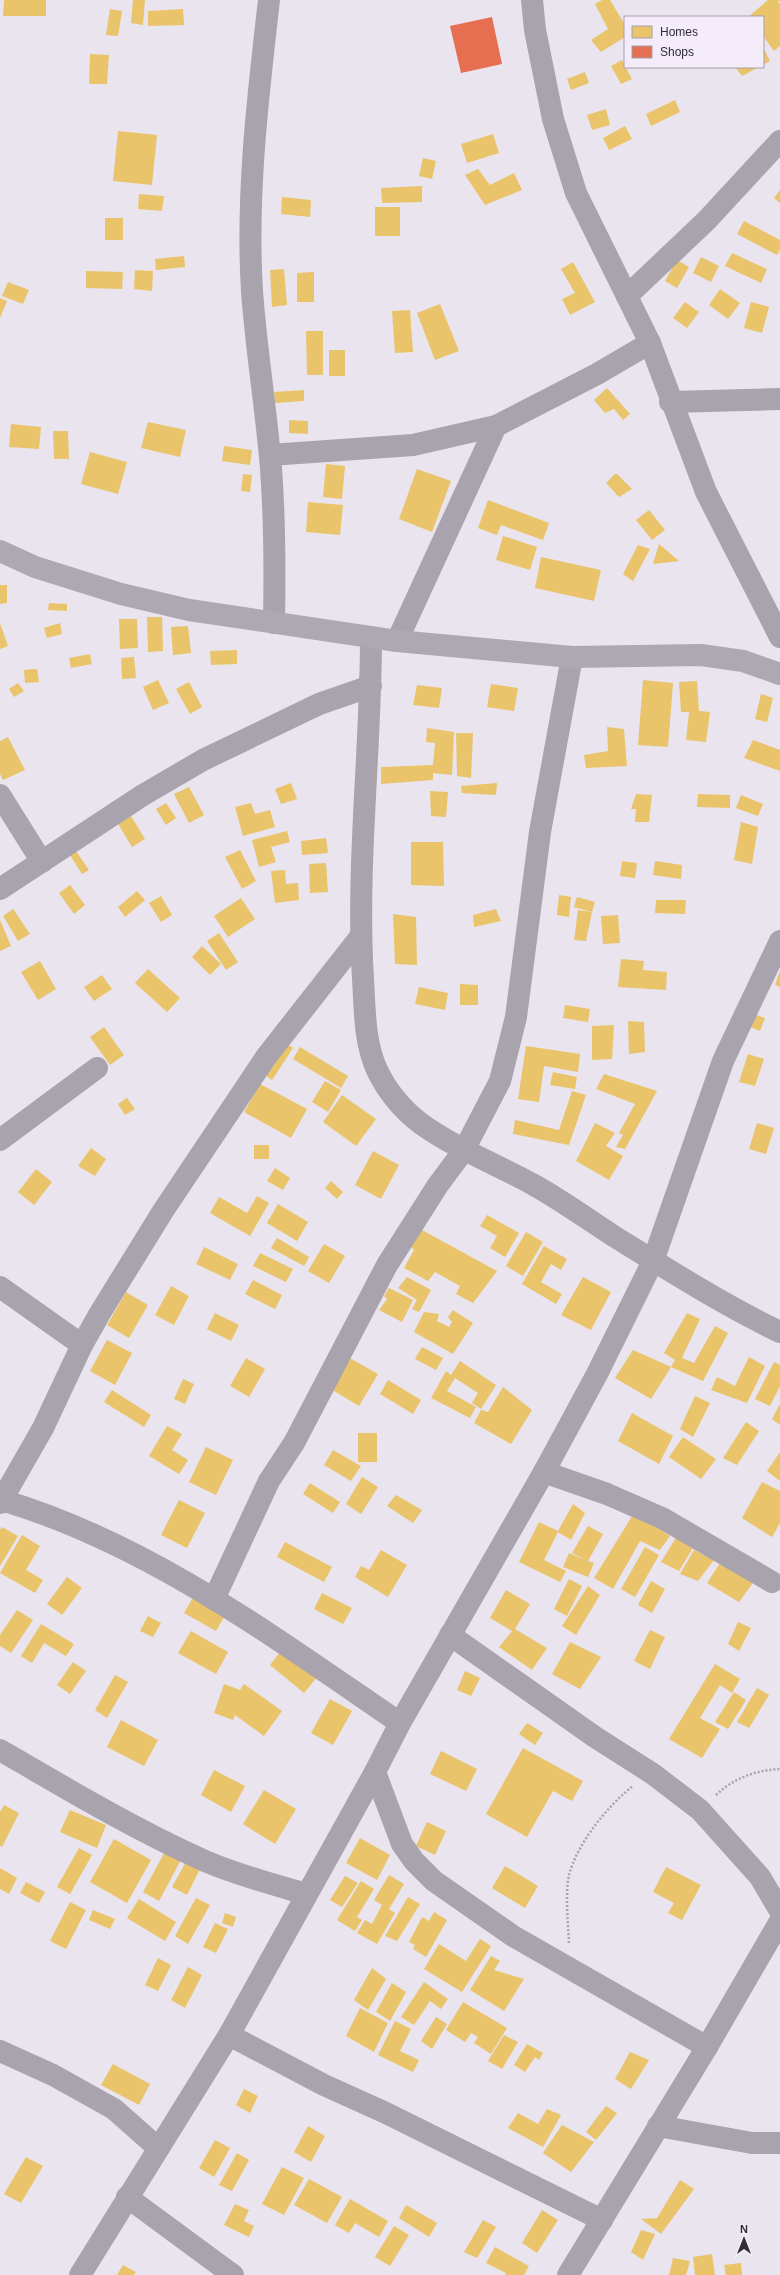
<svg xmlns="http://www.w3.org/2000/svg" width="780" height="2275" font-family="Helvetica,sans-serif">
<rect width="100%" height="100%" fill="#e9e4ee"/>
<g fill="#e9c46a">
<polygon points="4,0 46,0 46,16 3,16"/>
<polygon points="133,0 145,0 143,25 131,23"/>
<polygon points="602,0 610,0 625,25 625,37 601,52 591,40 608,29 595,4"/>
<polygon points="768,0 780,0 778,2 780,4 780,46 774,51 763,36 763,17 748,17"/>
<polygon points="110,9 122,11 118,36 106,35"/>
<polygon points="183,9 184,25 148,26 148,11"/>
<polygon points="763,47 770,61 763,65"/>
<polygon points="90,54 109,55 107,84 89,84"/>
<polygon points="622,60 632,79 621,84 611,66"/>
<polygon points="735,67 759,67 742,76"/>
<polygon points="585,72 589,83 571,90 567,79"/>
<polygon points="675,100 680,112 651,126 646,114"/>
<polygon points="606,109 610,125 592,130 587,115"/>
<polygon points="625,126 632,139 609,150 603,138"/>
<polygon points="118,131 157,135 152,185 113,181"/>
<polygon points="493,134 499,153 467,163 461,144"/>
<polygon points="423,158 436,161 432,179 419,176"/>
<polygon points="478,169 490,185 514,173 522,190 485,205 465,175"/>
<polygon points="422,186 422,202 382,203 381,188"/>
<polygon points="780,190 780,203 774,198"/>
<polygon points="139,194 164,196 162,211 138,209"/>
<polygon points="282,197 311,200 310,217 281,214"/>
<rect x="375" y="207" width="25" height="29"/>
<rect x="105" y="218" width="18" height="22"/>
<polygon points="744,221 780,240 780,249 777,255 737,234"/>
<polygon points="732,253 767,269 761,283 725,266"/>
<polygon points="184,256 185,267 156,270 155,259"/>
<polygon points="701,257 719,266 711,282 693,273"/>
<polygon points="677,260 689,267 677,288 665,281"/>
<polygon points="573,262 595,302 570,315 562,299 575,293 561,269"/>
<polygon points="284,269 287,305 272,307 270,270"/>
<polygon points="135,270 153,271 152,291 134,289"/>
<polygon points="86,271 123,272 122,289 86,288"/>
<polygon points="314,272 314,302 297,302 297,273"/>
<polygon points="8,282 29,290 23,304 2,296"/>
<polygon points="720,289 740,303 728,319 709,305"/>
<polygon points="0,298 7,301 0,318"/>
<polygon points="685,302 699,312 687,328 673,318"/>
<polygon points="751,302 769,307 762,333 744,328"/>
<polygon points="440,304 459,351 435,360 417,313"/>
<polygon points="410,310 413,352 395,353 392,311"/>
<polygon points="306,331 323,331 323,375 307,375"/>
<rect x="329" y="350" width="16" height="26"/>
<polygon points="607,388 630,414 623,420 614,409 605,413 594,400"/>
<polygon points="304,390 304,401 275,403 274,392"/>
<polygon points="289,420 308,421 308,434 289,433"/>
<polygon points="148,422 186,430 180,457 141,448"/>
<polygon points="11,424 41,427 39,449 9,447"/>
<polygon points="53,431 68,431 69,459 54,459"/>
<polygon points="224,446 252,450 250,465 222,461"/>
<polygon points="90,452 127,462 118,494 81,484"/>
<polygon points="326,464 345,466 342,499 323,497"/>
<polygon points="417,469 451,481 432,532 399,519"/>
<polygon points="616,473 632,489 619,497 606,483"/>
<polygon points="243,474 252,475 250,492 241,491"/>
<polygon points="488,500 549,523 543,540 501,525 497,535 478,528"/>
<polygon points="308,502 343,505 340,535 306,532"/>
<polygon points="649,510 665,530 652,540 636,520"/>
<polygon points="503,536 537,547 530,570 496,560"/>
<polygon points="659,544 679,561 653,564"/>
<polygon points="638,545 650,549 633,581 623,574"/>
<polygon points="541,557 601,570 594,601 535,588"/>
<polygon points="0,585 7,585 7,603 0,604"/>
<polygon points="49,603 67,604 67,611 48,610"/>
<polygon points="147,617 162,617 163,651 148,652"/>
<polygon points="119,619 137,619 138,648 120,649"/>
<polygon points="0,623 8,646 0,649"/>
<polygon points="60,623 62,634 47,638 44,628"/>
<polygon points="188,626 191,653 173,655 171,627"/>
<polygon points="237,650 237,664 211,665 210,651"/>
<polygon points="90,654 92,664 71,668 69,658"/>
<polygon points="134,657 136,678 122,679 121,658"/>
<polygon points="37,669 39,682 25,683 24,670"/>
<polygon points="158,680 169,703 153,710 143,687"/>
<polygon points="643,680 673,683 668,747 638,745"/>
<polygon points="697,681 699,711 710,712 706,742 686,740 689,712 681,712 679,682"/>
<polygon points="189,682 202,707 190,714 176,689"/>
<polygon points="18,683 24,691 14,697 9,689"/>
<polygon points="491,684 518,688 514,711 487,707"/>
<polygon points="417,685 442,688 439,708 413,705"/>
<polygon points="761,694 773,698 767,722 755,719"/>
<polygon points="607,727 624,729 627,766 586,768 584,755 608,751"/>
<polygon points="427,728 454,732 452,775 433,773 433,780 381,784 381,767 433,765 435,743 426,742"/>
<polygon points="456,733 473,733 471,778 457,776"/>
<polygon points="8,737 25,770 3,780 0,774 0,741"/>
<polygon points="753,740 780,750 780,771 744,758"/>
<polygon points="291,783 297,799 281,804 275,789"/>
<polygon points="497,783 496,795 462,793 461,786"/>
<polygon points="189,787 204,815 189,823 174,794"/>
<polygon points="430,791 448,792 446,817 431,816"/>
<polygon points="636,794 652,795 649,822 635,822 636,809 631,809"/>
<polygon points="698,794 730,795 730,808 697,807"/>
<polygon points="741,795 763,804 758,816 736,808"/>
<polygon points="166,803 176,818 166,825 156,809"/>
<polygon points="251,803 255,814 270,810 275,827 243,836 235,807"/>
<polygon points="131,816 145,839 132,847 118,824"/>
<polygon points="741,822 758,827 752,864 734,860"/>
<polygon points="287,831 290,842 271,847 276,862 259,867 252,840"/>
<polygon points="326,838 328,853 302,855 301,841"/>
<polygon points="411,842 443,842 444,886 411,885"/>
<polygon points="74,848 89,870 82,874 68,852"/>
<polygon points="240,850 256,881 242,889 225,857"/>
<polygon points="622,861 637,863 635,878 620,876"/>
<polygon points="655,861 682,865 681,879 653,875"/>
<polygon points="326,863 328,892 310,893 309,864"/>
<polygon points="285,870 286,884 298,883 299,900 275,903 271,871"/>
<polygon points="70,885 85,905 74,914 59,893"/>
<polygon points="137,891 145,900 125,917 118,907"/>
<polygon points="559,895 571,897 569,917 557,915"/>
<polygon points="161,896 172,915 161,922 149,903"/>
<polygon points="577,897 595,902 592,912 574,907"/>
<polygon points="241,898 255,919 228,937 214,916"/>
<polygon points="656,900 686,900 685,914 655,913"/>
<polygon points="13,909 30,934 18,941 3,916"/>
<polygon points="496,909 501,921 474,927 473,915"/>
<polygon points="578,910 592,912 586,941 574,940"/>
<polygon points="393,914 416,917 417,965 395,964"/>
<polygon points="618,915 620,943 603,944 601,916"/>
<polygon points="0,920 11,946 0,951"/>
<polygon points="219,933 238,962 226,970 207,941"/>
<polygon points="202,946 221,964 210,975 192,957"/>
<polygon points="621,959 644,961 643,970 667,972 666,990 618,987"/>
<polygon points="40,961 56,989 38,1000 21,972"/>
<polygon points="148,969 180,998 167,1012 135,983"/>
<polygon points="780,971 780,987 775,985"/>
<polygon points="102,975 112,989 94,1001 84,987"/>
<polygon points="460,984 478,985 478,1005 460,1005"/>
<polygon points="419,987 448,993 445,1010 415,1004"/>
<polygon points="565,1005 590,1009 588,1022 563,1018"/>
<polygon points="749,1012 765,1018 760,1031 744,1024"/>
<polygon points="628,1021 644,1022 645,1052 629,1054"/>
<polygon points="614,1025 612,1059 592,1060 592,1026"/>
<polygon points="104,1027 124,1055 110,1065 90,1037"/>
<polygon points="272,1034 293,1048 272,1080 250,1065"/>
<polygon points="526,1046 580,1054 578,1072 544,1066 539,1102 518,1099"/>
<polygon points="300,1047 348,1076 341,1088 293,1059"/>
<polygon points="748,1054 764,1059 755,1086 739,1082"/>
<polygon points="553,1072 577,1077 575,1089 550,1085"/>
<polygon points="604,1074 657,1091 625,1149 616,1147 623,1135 619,1133 635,1104 596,1089"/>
<polygon points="325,1081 341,1090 328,1112 312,1102"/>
<polygon points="260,1084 307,1109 291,1138 244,1112"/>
<polygon points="572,1091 586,1095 569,1145 513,1134 515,1120 559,1130"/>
<polygon points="342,1095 376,1119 356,1146 323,1122"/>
<polygon points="127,1098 135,1109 125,1115 118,1104"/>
<polygon points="595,1123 615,1133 606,1146 623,1156 609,1180 576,1161"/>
<polygon points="757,1123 774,1128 766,1154 749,1149"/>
<rect x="254" y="1145" width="15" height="14"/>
<polygon points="91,1148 106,1159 95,1176 78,1166"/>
<polygon points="373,1151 399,1165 381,1199 355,1185"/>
<polygon points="275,1168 290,1178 283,1190 267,1181"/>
<polygon points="36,1169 52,1182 34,1205 18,1192"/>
<polygon points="331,1181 343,1192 337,1199 325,1188"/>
<polygon points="257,1196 269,1203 250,1236 210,1213 219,1197 247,1213"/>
<polygon points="278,1204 308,1222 297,1241 267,1223"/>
<polygon points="487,1215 519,1233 505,1257 490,1248 497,1236 480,1226"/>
<polygon points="420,1229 497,1271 473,1303 456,1294 460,1286 435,1272 428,1281 404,1268 414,1250 409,1244"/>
<polygon points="526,1232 543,1242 523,1276 506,1266"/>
<polygon points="277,1238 309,1257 304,1266 271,1248"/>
<polygon points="324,1244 345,1256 329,1283 308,1271"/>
<polygon points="544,1246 567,1259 561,1270 551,1264 541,1282 562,1294 556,1304 522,1284"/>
<polygon points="204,1247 238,1264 230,1280 196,1264"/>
<polygon points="260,1253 293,1269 286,1282 253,1266"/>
<polygon points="407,1277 431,1290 419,1312 412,1309 417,1300 398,1288"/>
<polygon points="583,1277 611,1292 591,1330 561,1315"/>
<polygon points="253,1280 282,1295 275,1309 245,1294"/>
<polygon points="171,1286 189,1296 174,1325 155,1315"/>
<polygon points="389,1288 413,1300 402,1322 379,1310 387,1299 384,1296"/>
<polygon points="126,1292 148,1305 129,1338 107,1325"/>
<polygon points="453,1310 473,1323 453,1354 414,1332 424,1312 439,1314 437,1321 449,1327 452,1322 448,1317"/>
<polygon points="215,1313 239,1325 231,1341 207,1329"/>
<polygon points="687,1313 700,1319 682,1358 694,1363 715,1326 728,1333 703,1381 671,1367 675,1360 664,1353"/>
<polygon points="107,1340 132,1353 115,1385 90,1371"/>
<polygon points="422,1347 443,1358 436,1370 415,1359"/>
<polygon points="633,1350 671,1367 651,1399 615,1378"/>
<polygon points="348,1357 378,1374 359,1406 329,1388"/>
<polygon points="749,1357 765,1366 747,1403 711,1390 717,1377 735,1386"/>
<polygon points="246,1358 265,1369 249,1397 230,1386"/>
<polygon points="460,1361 496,1385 481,1409 472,1403 478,1393 455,1378 447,1391 476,1407 470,1418 431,1398 446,1371 451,1375"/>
<polygon points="774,1362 780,1365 780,1386 770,1406 755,1399"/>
<polygon points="183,1379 194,1384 185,1404 174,1399"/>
<polygon points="388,1380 421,1400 413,1414 380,1394"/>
<polygon points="503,1387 532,1410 511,1444 474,1423 481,1410 488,1412"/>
<polygon points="112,1390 151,1415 144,1427 104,1402"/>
<polygon points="695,1396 710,1403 693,1437 680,1429"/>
<polygon points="780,1404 780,1425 772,1419"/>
<polygon points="632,1413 673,1436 659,1464 618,1441"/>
<polygon points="746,1422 759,1431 737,1465 723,1458"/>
<polygon points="167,1426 182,1434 172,1450 188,1460 179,1474 149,1456"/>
<rect x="358" y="1433" width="19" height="29"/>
<polygon points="683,1437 716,1459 701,1479 669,1457"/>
<polygon points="206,1447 233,1460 216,1495 189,1482"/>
<polygon points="333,1450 361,1466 351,1481 324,1465"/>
<polygon points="780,1452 780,1481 767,1471"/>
<polygon points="362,1477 378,1487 361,1514 346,1504"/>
<polygon points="762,1482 780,1491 780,1523 772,1537 742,1518"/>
<polygon points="310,1483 340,1502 333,1513 303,1494"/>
<polygon points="396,1495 422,1510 413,1523 387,1506"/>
<polygon points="179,1500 205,1513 187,1548 161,1535"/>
<polygon points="573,1504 585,1513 571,1540 558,1532 544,1560 566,1571 560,1582 519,1562 539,1522 558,1531"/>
<polygon points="634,1513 670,1536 660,1550 640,1541 613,1589 594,1578"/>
<polygon points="588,1526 603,1534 588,1561 594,1563 588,1577 563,1567 569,1553 586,1560 572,1553"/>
<polygon points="2,1527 18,1536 0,1566 0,1530"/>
<polygon points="22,1535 40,1546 26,1570 43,1580 35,1593 0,1573"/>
<polygon points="677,1536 694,1546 679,1571 661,1562"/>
<polygon points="285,1542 332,1567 324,1582 277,1557"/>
<polygon points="645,1547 659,1555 635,1597 621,1589"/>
<polygon points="381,1550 407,1565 388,1597 355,1577 361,1566 369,1570"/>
<polygon points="694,1550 714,1560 698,1581 680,1574"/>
<polygon points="722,1560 755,1580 739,1602 707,1583"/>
<polygon points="67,1577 82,1588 62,1615 47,1604"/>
<polygon points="569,1579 582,1586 567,1616 554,1609"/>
<polygon points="651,1581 665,1589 652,1613 638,1605"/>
<polygon points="588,1586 600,1595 576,1635 562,1626"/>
<polygon points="506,1590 530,1604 515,1629 547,1648 532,1670 499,1647 512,1631 490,1618"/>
<polygon points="322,1593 352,1608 343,1624 314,1609"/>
<polygon points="195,1594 227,1612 216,1631 184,1613"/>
<polygon points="17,1610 33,1620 11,1653 0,1646 0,1635"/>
<polygon points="148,1616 161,1623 153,1637 140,1631"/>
<polygon points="738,1622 751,1628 739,1651 728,1644"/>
<polygon points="41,1624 74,1644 66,1656 44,1643 32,1663 21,1656"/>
<polygon points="650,1630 665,1637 650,1669 634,1661"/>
<polygon points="191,1631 228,1652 216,1674 178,1653"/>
<polygon points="570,1642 601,1657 580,1689 552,1674"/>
<polygon points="287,1643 322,1671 304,1693 270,1665"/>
<polygon points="73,1662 86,1671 70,1694 57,1685"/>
<polygon points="715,1664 740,1679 732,1693 720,1685 700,1718 720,1729 702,1758 669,1739"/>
<polygon points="465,1671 480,1678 471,1696 457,1690"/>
<polygon points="115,1675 128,1682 107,1718 95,1710"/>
<polygon points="224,1684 240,1690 244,1684 282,1711 264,1736 235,1715 233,1720 214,1713"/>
<polygon points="757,1688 769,1695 749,1728 737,1722"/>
<polygon points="734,1692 746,1700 728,1729 715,1722"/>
<polygon points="330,1699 352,1711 333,1745 311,1733"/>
<polygon points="121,1720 158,1740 144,1766 107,1747"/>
<polygon points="527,1723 543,1733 535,1745 519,1734"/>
<polygon points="523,1748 583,1781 572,1801 553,1791 527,1837 486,1814"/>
<polygon points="441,1751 477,1769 466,1791 430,1774"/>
<polygon points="214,1770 245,1786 231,1812 201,1795"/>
<polygon points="264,1790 296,1809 275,1844 243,1824"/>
<polygon points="4,1805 19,1813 2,1847 0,1846 0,1812"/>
<polygon points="70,1810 106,1825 97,1848 60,1832"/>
<polygon points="427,1822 446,1831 435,1855 416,1846"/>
<polygon points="360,1838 390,1855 377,1880 346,1863"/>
<polygon points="114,1839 151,1860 127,1903 90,1882"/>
<polygon points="79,1848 92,1855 70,1894 57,1887"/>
<polygon points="167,1848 183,1856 159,1901 143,1892"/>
<polygon points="187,1860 201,1867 187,1895 172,1887"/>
<polygon points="505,1866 538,1886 525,1908 492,1888"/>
<polygon points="666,1867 701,1885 682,1920 668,1913 674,1903 653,1892"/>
<polygon points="0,1868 17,1878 9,1894 0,1889"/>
<polygon points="389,1875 404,1884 389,1909 395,1913 377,1944 357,1933 365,1920 372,1924 382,1905 374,1900"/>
<polygon points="345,1876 358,1883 342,1907 330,1900"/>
<polygon points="361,1881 374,1889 357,1917 362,1920 355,1931 337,1920"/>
<polygon points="26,1882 45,1892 39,1903 20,1893"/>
<polygon points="408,1897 420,1904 397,1941 385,1936"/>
<polygon points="196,1898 210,1905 188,1944 175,1936"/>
<polygon points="139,1899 176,1922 165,1941 127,1918"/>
<polygon points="70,1902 86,1910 66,1949 50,1941"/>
<polygon points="93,1910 115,1919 110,1929 89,1920"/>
<polygon points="434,1912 447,1920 426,1957 413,1949 415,1945 409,1942 422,1917 429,1921"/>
<polygon points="225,1913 236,1917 233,1927 222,1923"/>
<polygon points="215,1923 228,1929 216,1953 203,1947"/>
<polygon points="480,1939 491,1946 462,1992 424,1969 439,1944 466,1961"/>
<polygon points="491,1956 500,1961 494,1970 524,1979 504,2011 470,1990"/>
<polygon points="158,1958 171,1965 158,1991 145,1985"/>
<polygon points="188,1967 202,1975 185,2008 171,2000"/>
<polygon points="372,1968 386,1979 368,2010 354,2000"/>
<polygon points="424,1982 448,1999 441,2009 430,2001 414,2025 401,2017"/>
<polygon points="392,1983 406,1992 390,2021 376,2012"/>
<polygon points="463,2002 507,2028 491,2054 474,2043 478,2037 471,2033 465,2042 446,2030"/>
<polygon points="360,2008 388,2023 374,2052 346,2036"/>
<polygon points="436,2017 447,2024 432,2049 421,2041"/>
<polygon points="395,2021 411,2029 400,2051 419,2060 413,2072 378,2055"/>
<polygon points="504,2035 518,2042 502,2069 488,2061"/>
<polygon points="527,2044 543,2053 539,2060 535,2057 525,2072 514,2065"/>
<polygon points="630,2052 649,2060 631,2089 615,2079"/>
<polygon points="113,2064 150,2084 139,2105 101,2085"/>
<polygon points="244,2089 258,2096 250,2113 236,2105"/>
<polygon points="606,2106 617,2113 596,2140 586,2132"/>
<polygon points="547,2109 561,2115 543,2147 508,2128 518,2113 538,2124"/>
<polygon points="562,2125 594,2142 571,2172 543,2153"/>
<polygon points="308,2126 325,2136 311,2162 294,2152"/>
<polygon points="215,2140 230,2148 214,2177 199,2168"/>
<polygon points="237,2153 249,2160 232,2191 219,2185"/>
<polygon points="26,2157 43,2166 21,2203 4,2194"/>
<polygon points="282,2167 304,2178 284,2215 262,2204"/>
<polygon points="309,2179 342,2197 327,2223 294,2205"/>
<polygon points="680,2180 694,2189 661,2234 641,2219 657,2218"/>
<polygon points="350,2199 388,2221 379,2237 355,2223 349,2233 335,2225"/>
<polygon points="235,2204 249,2210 244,2221 254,2226 249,2237 224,2225"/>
<polygon points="406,2205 437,2223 429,2237 399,2218"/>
<polygon points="542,2210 558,2220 537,2253 522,2243"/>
<polygon points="483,2220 496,2227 477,2258 464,2252"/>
<polygon points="394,2226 409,2235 390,2266 375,2257"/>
<polygon points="641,2230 655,2234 643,2260 631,2252"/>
<polygon points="495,2247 529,2266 524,2275 505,2275 506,2273 486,2263"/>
<polygon points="712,2254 715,2275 695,2275 693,2257"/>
<polygon points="673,2258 690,2261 686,2275 669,2275"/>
<polygon points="741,2263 742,2275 726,2275 724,2265"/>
<polygon points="123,2265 136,2272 134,2275 117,2275"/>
</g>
<polygon fill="#e76f51" points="492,17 502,64 461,73 450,26"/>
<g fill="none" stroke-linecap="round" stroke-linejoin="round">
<g stroke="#a8a3ac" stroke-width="2.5" stroke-dasharray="2 2" stroke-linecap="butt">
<path d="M716,1795c18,-17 40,-25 64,-26"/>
<path d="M569,1943c-1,-21 -4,-47 0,-68 8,-31 39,-70 64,-89"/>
</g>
<g stroke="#a8a3ac" stroke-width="22">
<path d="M269,0c-11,96 -23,195 -17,291 4,56 13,111 18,166 5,55 5,110 4,166"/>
<polyline points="532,0 535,30 553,119 576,193 650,343 706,492 780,637"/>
<polyline points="627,296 707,220 780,141"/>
<polyline points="670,402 780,399"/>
<polyline points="270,455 413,445 496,426 597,374 650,343"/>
<path d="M371,637c0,114 -15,228 -8,342 2,30 1,63 14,91 10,21 25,39 43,53 36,26 76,41 114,62 27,15 52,33 78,50 55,34 110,69 168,97"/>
<polyline points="397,641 496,426"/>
<polyline points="0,795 42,862"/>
<polyline points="0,889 143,795 203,760 319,704 371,686"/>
<polyline points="0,1140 97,1068"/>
<polyline points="0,1287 82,1345"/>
<polyline points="544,1472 607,1494 662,1518 772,1582"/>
<path d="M2,1500c147,44 273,138 398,223"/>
<polyline points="0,1503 43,1428 82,1345 100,1313 163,1211 266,1057 360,937"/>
<polyline points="214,1599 269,1481 294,1443 387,1265 438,1185 464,1150 500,1081 516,1017 540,832 572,657"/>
<polyline points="450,1635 595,1737 653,1774 700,1810 760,1877 780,1911"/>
<path d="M0,1750c67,39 134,79 205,111 32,14 67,23 101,33"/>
<polyline points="375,1772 402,1844 414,1861 434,1881 513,1936 707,2047"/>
<polyline points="229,2035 324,2085 386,2113 602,2220"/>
<polyline points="0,2051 53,2075 114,2109 158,2148"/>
<polyline points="658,2126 752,2143 780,2143"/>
<polyline points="127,2197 233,2275"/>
<polyline points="80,2275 229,2035 375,1772 400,1723 544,1472 597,1374 653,1261 723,1061 780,941"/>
<polyline points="568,2275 707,2047 780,1921"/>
</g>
<polyline stroke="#ada8b2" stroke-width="22" points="0,551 35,567 121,594 189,610 397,641 572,657 701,655 743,661 780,674"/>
</g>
<rect x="624" y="16" width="140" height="52" fill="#f4edf9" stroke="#a69fab"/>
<rect x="632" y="26" width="20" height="12" fill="#e9c46a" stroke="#a69fab"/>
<text x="660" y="36" font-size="12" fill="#302b37">Homes</text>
<rect x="632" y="46" width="20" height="12" fill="#e76f51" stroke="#a69fab"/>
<text x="660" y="56" font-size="12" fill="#302b37">Shops</text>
<g transform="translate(744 2239)" stroke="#f4edf9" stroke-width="3" paint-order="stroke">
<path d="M0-3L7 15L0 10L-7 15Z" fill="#302b37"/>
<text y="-6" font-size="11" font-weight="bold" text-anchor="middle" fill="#302b37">N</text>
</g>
</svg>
